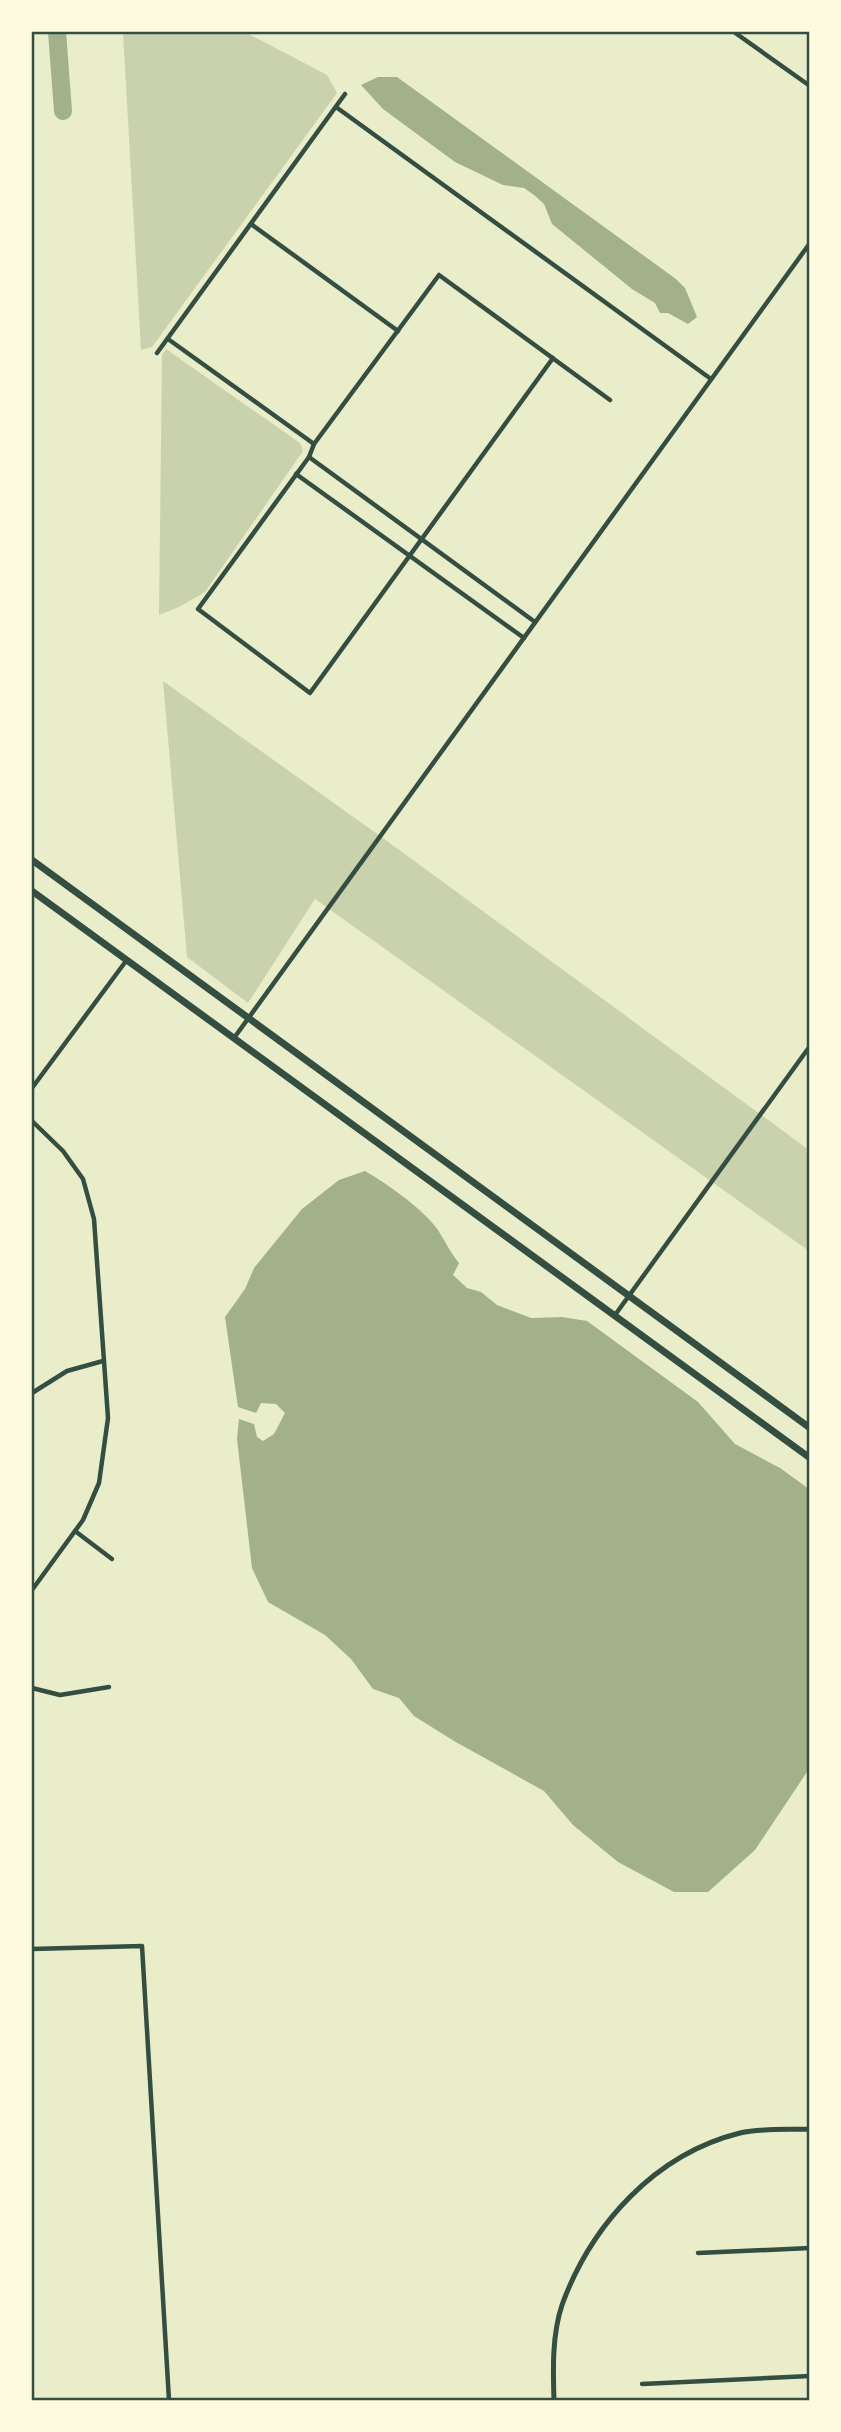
<svg xmlns="http://www.w3.org/2000/svg" width="841" height="2432" font-family="'DejaVu Sans',sans-serif">
<rect width="100%" height="100%" fill="#e9edc9"/>
<g fill="#cad2ad">
<polygon points="123,32 245,32 327,75 337,93 152,347 141,350"/>
<polygon points="166,349 300,443 303,451 205,592 179,607 159,615 162,355"/>
<polygon points="163,681 387,841 809,1150 809,1251 315,899 248,1003 187,957"/>
</g>
<g fill="#a3b18a">
<polygon points="378,77 397,77 676,279 685,288 697,317 688,324 668,313 660,313 655,303 632,289 552,224 544,204 534,195 524,188 503,185 455,162 383,109 361,85"/>
<path d="M365,1171c21,12 55,36 70,55 9,12 14,25 24,37l-6,12 14,13 14,4 16,13 34,13 31,-1 25,4 111,81 37,42 45,24 29,21v280l-54,81 -47,42h-34l-56,-30 -45,-37 -29,-34 -90,-50 -40,-25 -15,-18 -26,-9 -22,-30 -26,-24 -57,-33 -16,-34 -15,-129 2,-20 15,5 3,13 6,4 11,-7 11,-21 -9,-9 -15,-1 -5,10 -18,-6 -13,-90 20,-28 9,-21 48,-59 37,-29z"/>
</g>
<g fill="none" stroke-linecap="round" stroke-linejoin="round">
<polyline stroke="#a3b18a" stroke-width="18" points="57,32 63,111"/>
<g stroke="#344e41" stroke-width="4.5">
<polyline points="734,32 810,86"/>
<polyline points="336,107 711,379"/>
<polyline points="251,224 398,331"/>
<polyline points="168,339 314,444"/>
<polyline points="157,353 345,94"/>
<polyline points="553,358 310,693 198,609 309,457 314,444 439,275 610,400"/>
<polyline points="309,457 535,622"/>
<polyline points="296,474 524,638"/>
<polyline points="234,1038 810,243"/>
<polyline points="32,1088 126,961"/>
<polyline points="32,1121 63,1151 83,1179 94,1219 108,1418 99,1483 83,1520 32,1590"/>
<polyline points="615,1315 810,1046"/>
<polyline points="32,1393 67,1371 103,1361"/>
<polyline points="75,1531 112,1559"/>
<polyline points="32,1688 60,1695 109,1687"/>
<polyline points="32,1949 142,1946 169,2400"/>
<polyline points="698,2253 810,2248"/>
<polyline points="642,2384 810,2376"/>
</g>
<path stroke="#344e41" stroke-width="5" d="M554,2400c-1,-31 -2,-65 8,-95 29,-80 93,-151 178,-172 21,-5 47,-3 70,-4"/>
<g stroke="#344e41" stroke-width="7">
<polyline points="32,860 810,1428"/>
<polyline points="32,891 810,1458"/>
</g>
</g>
<rect width="841" height="2432" fill="none" stroke="#fefae0" stroke-width="66"/>
<rect x="33" y="33" width="775" height="2366" fill="none" stroke="#344e41" stroke-width="2.5"/>
</svg>
